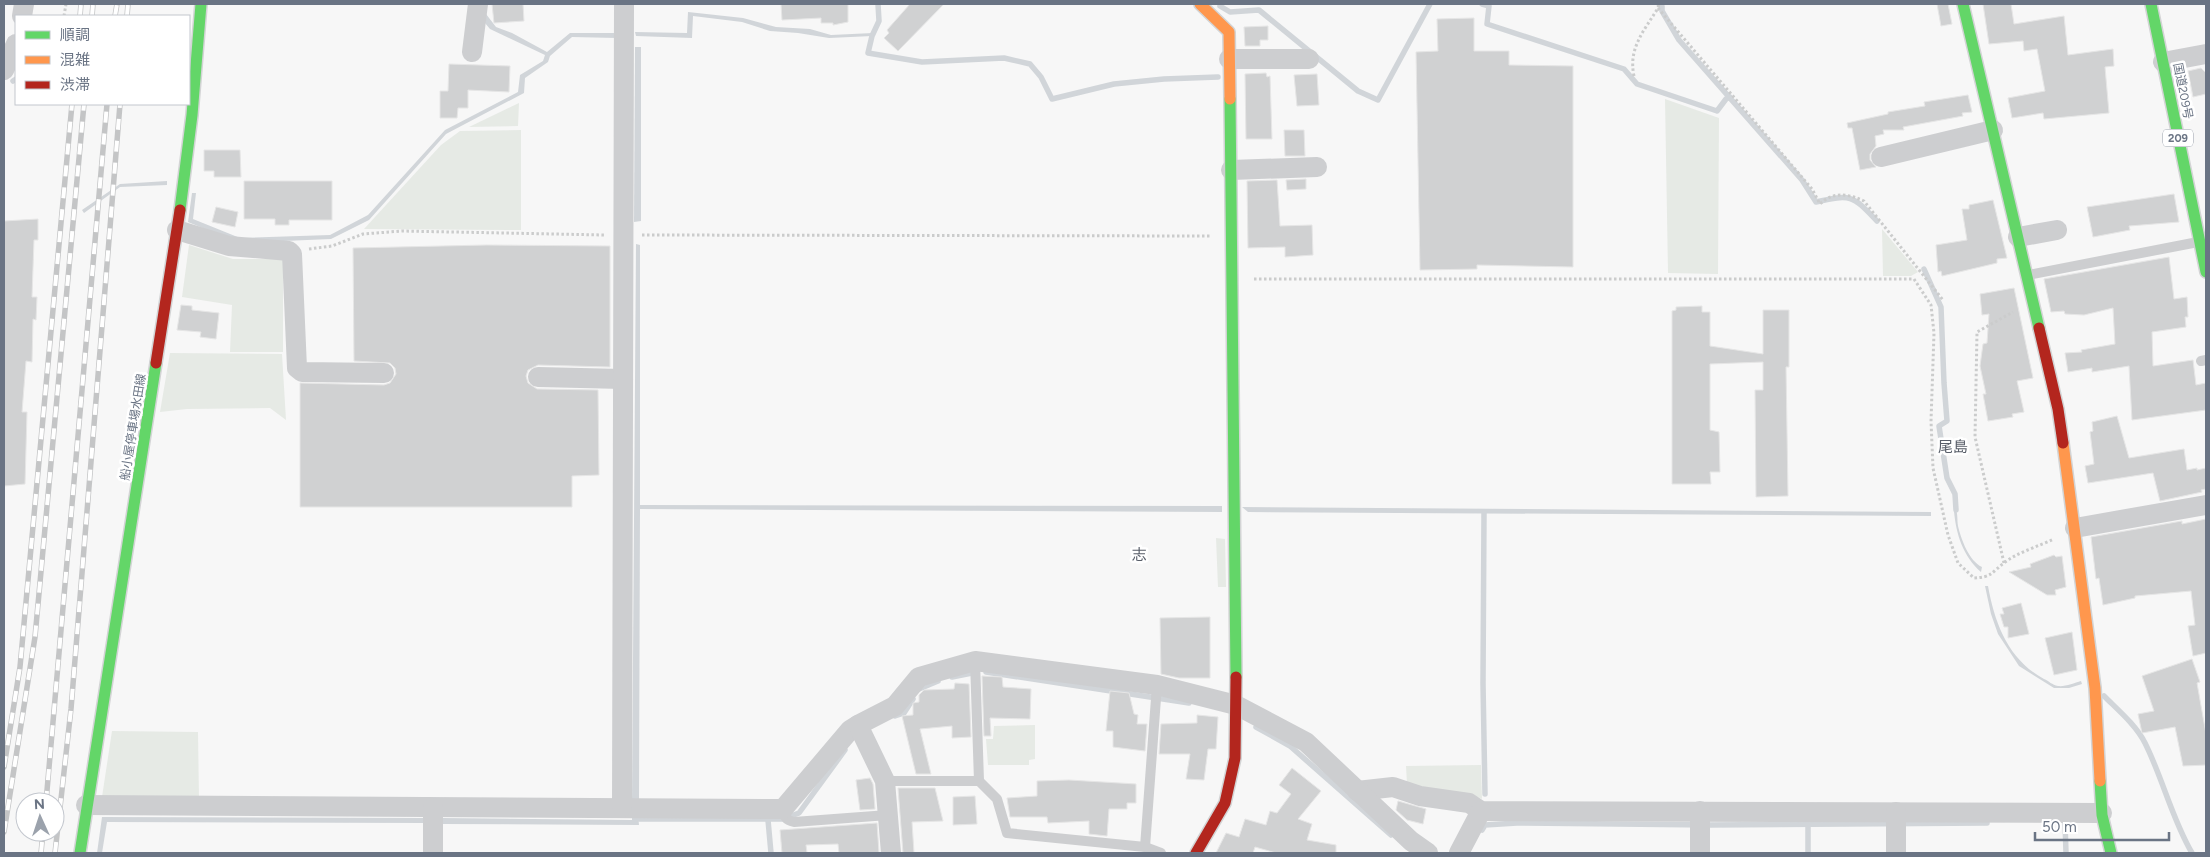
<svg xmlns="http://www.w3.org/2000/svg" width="2210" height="857" font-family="Figtree,'Noto Sans JP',sans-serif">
<rect width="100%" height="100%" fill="#f7f7f7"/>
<g fill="#e6eae5">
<polygon points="1665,99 1719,118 1718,274 1668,273"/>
<polygon points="519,103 518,126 469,127"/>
<polygon points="521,130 521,230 364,229 441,145 460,131"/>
<polygon points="1882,229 1918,272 1911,276 1883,276"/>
<polygon points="189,245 233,259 283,259 283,352 230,352 232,305 182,297"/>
<polygon points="170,353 282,354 286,420 270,408 187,409 160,412"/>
<polygon points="1216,538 1225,539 1226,587 1218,587"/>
<polygon points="1035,725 1035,759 1029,760 1029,765 988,765 986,739 993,739 994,726"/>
<polygon points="112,731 198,732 199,799 102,797"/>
<polygon points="1481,765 1482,799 1472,795 1407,784 1406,766"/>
</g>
<g fill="#d1d5d9">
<polygon points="688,12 743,18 776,27 810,29 831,35 873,33 872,36 829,38 798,33 770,31 742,22 693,16 692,38 636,36 635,32 687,33"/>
<polygon points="486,14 496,27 512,33 547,52 570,33 617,33 617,38 572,37 550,56 548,62 525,78 524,93 446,134 369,220 331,239 239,243 188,222 192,193 196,193 193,219 240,238 330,235 368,215 445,130 518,92 520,75 543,61 545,55 490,29 485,23"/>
<polygon points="635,47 641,47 641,221 634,222"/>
<polygon points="167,181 167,185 120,187 84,213 82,210 120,184"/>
<polygon points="636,244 640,245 640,505 1222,506 1222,512 640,509 639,799 632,799"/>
<polygon points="1242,507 1931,512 1931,516 1248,512"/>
<path d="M1956,510c2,5 1,10 2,16 3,13 11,35 24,41l-1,5c-18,-16 -25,-38 -27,-61z"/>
<path d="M1985,586h3c7,39 21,74 56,93 5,2 8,6 14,7 7,1 16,-3 23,-5l1,3 -13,4h-15l-35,-22 -21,-32 -7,-20z"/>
<polygon points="632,815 638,815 639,825 442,824 443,818 632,820"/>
<polygon points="102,817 425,818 425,823 107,822 102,853 97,853"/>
</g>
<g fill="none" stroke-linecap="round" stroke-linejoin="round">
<g stroke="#d1d5d9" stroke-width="5.5">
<polyline points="878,4 879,21 872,36 868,53 922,62 1004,58 1030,64 1041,77 1052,99 1114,84 1164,79 1218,77"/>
<polyline points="1482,4 1489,6 1487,24 1624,69 1637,84 1717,111 1726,99 1730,97"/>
<path d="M1659,4l3,2v5l17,29 123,140 14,22c36,-8 36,-7 61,19"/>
<polyline points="1220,6 1230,12 1259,10 1358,91 1378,100 1430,4"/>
<polyline points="13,81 16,79"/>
<polyline points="1924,269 1941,307 1944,383 1947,421 1939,426 1947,478 1955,494 1956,510"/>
<polyline points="1484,513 1483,683 1485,794"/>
<polyline points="986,672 1189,703"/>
<polyline points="952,677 977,672"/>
<polyline points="919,689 938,681"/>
<path d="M2104,696c14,14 32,29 41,47 18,36 27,76 47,110"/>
<polyline points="895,716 904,713 913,699"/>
<polyline points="1256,727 1290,746 1391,835"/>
<polyline points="639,819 783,819 799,813 845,750"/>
<polyline points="768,820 771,853"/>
<polyline points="2065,822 2066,853"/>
<polyline points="1482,830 1485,825 1517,823 1710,825 1987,823"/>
<polyline points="1808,853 1808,824"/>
</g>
</g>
<g fill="#d0d1d2" stroke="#e6e6e6">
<polygon points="492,4 523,4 524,21 494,23"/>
<polygon points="781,4 848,4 848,22 833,25 833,23 821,23 821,18 782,20"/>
<polygon points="910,4 944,4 898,51 884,38 889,33 887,30"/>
<polygon points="1937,4 1948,4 1952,24 1941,26"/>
<polygon points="1983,4 2011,4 2014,24 2064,16 2068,55 2113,49 2114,66 2105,67 2109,113 2044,119 2043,113 2012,118 2008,98 2045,91 2037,49 2024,51 2023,41 1989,44"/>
<polygon points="1474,18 1474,51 1509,51 1509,65 1573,66 1573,267 1477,265 1477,269 1420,270 1416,52 1438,51 1437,19"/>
<polygon points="1268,26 1268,40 1260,40 1260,46 1245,46 1244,27"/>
<polygon points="449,64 510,66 509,92 468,90 468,108 458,108 457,118 440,118 440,91 448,91"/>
<polygon points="2201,68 2206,73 2206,94 2193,97 2188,71"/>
<polygon points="1266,73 1267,77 1270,76 1272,139 1246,139 1245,74"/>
<polygon points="1317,74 1319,105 1297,106 1294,75"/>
<polygon points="1968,95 1972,112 1962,113 1963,116 1903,127 1904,130 1883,130 1884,134 1875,136 1876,146 1870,154 1870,160 1876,167 1860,170 1852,128 1848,128 1847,123 1888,114 1888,112 1925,106 1924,102"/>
<polygon points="1284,130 1304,130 1305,156 1285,156"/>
<polygon points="204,150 240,150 241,177 214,177 214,171 204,171"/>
<polygon points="1306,179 1306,189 1287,190 1286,180"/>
<polygon points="1277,180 1280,226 1312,225 1313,255 1285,257 1285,247 1248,248 1247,181"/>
<polygon points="244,181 332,181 332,220 289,220 289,225 275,225 275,219 244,219"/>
<polygon points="2174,194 2179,222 2129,226 2130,230 2093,237 2087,207"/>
<polygon points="1993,200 2007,258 1997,259 1997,263 1942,276 1941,271 1938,272 1936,245 1967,240 1962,209 1969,209 1969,205"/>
<polygon points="216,207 238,212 235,227 212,222"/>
<polygon points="38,219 38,240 34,240 32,297 37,297 36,320 33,319 32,362 26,361 22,412 27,412 25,484 4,486 4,221"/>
<polygon points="487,245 610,246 610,367 538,365 528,370 526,376 528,383 537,389 598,390 599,475 572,476 572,507 300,507 300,383 384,385 390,383 396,374 395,368 390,363 354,361 353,248"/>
<polygon points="2169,257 2174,299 2187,297 2188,317 2185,317 2186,327 2152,332 2153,366 2193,360 2196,385 2206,383 2206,410 2132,420 2129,366 2092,372 2092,368 2068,372 2065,353 2082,352 2081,350 2115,344 2113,308 2084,315 2065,314 2064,311 2051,312 2044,279"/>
<polygon points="2014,288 2033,378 2017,381 2024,412 2012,414 2013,417 1988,421 1983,394 1986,394 1980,366 1983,344 1987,343 1989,314 1982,315 1980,294"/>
<polygon points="181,305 192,306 192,310 219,313 216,339 200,337 201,332 177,330"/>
<polygon points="1702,306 1702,312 1710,312 1710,346 1763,354 1763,310 1789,310 1789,367 1786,367 1788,496 1756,497 1755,390 1763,390 1763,362 1710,364 1710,430 1719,432 1720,472 1710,472 1711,484 1672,484 1672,311 1676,310 1676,307"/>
<polygon points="2117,416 2129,458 2184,449 2187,470 2197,468 2197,470 2206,468 2206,489 2201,490 2202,492 2160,501 2153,473 2088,483 2085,466 2094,464 2090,432 2093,431 2092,422"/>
<polygon points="2206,519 2206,653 2193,656 2188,626 2195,625 2191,591 2135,596 2135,598 2103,605 2099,578 2096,579 2091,537 2182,521 2182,524"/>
<polygon points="2054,555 2056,557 2062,556 2066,587 2055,590 2056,595 2047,595 2009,572 2031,567 2030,564"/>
<polygon points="2021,603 2029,634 2008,638 2008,627 2004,627 2000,614 2004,614 2002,608"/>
<polygon points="1210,617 1210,678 1179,678 1161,674 1160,618"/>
<polygon points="2072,632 2077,670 2054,675 2045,638"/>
<polygon points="2192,659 2200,682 2197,683 2206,734 2206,765 2183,766 2175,727 2142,733 2138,714 2154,711 2142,676"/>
<polygon points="982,676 1002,677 1003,687 1031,689 1030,719 990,718 991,736 984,736"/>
<polygon points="955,683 969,684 971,737 952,738 952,726 920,729 931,774 916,774 902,716 913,715 913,703 919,702 919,695 924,690 954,689"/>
<polygon points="1110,691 1129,693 1134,714 1138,715 1137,724 1147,724 1145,751 1113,747 1113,731 1106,731"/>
<polygon points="1197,715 1218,717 1216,749 1208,749 1204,780 1186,779 1190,754 1159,754 1161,724 1197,723"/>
<polygon points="1292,768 1321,791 1298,819 1312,824 1307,840 1336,845 1336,853 1276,853 1255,847 1253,853 1216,853 1226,833 1239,837 1245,819 1266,825 1270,811 1277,813 1291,794 1279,785"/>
<polygon points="870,778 873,784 875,809 860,810 856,780"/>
<polygon points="1069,780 1136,784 1136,803 1127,803 1127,809 1109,809 1107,836 1089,834 1089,821 1048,823 1047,817 1010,817 1007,798 1037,796 1037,781"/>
<polygon points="898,788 935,788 943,821 912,822 914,853 903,853"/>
<polygon points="975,796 977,824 953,825 953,797"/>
<polygon points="1398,801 1426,809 1423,824 1407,820 1396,810"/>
<polygon points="877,823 879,853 839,853 838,844 806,845 807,853 782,853 780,830"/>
</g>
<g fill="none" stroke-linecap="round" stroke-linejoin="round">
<defs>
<g id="fast">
<polyline points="1963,4 2039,328"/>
<polyline points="2151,4 2206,272"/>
<polyline points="1230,99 1236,677"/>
<polyline points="180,210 192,115 201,4"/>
<polyline points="2100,781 2102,815 2111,853"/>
<polyline points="80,853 156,363"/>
</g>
<g id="slow">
<polyline points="1200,4 1229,32 1230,99"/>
<polyline points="2063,443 2095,688 2100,781"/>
</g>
<g id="jam">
<polyline points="2039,328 2058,409 2063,443"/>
<polyline points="156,363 180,210"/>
<polyline points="1196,853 1225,803 1235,758 1236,677"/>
</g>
</defs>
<use href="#fast" stroke="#d3d4d5" stroke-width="14"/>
<use href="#slow" stroke="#d3d4d5" stroke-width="14"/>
<use href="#jam" stroke="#d3d4d5" stroke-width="14"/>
<g stroke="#cbcccc" stroke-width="3" stroke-dasharray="2.5 2.5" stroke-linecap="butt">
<path d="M1658,8l154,181 8,15c13,-13 29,-10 44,-3l79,99"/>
<polyline points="64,16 66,4"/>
<path d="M1634,76c-6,-28 10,-45 24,-68l1,-4"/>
<polyline points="642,235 1210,236"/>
<polyline points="309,249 332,246 363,234 402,231 605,235"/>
<path d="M1254,279h660l17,26 3,28 -3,88 2,47 15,67 10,28 16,15c18,-1 17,-5 30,-15 12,-10 35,-17 50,-24"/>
<polyline points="2004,563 1975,437 1977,332 2013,312"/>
</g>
<g stroke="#cdced0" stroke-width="10">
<polyline points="2028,275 2198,242"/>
<polyline points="2201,361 2206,360"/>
<polyline points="975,661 979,781 997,799 1007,833 1145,847 1161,853"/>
<polyline points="885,781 979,781"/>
<path d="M783,809c1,8 3,11 11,13l94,-7"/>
<polyline points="1145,847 1157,685"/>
</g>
<g stroke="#cdced0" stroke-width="20">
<polyline points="22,16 24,4"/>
<polyline points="472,52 478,4"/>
<polyline points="1229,59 1309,59"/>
<polyline points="2163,62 2206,54"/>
<polyline points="4,70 16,44"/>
<polyline points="1881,157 1993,130"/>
<polyline points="1231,170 1317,167"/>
<polyline points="177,230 229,246 289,251 292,254 297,368 302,372 384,373"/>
<polyline points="2018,237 2057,230"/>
<polyline points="538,377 623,379"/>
<polyline points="2075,528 2206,505"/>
<polyline points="1357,791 1393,787 1420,796 1469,803 1481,811 2102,813"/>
<polyline points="86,805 783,809 850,730 858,725"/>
<polyline points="622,807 624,4"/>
<polyline points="433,853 433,808"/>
<polyline points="891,853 885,781 858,725 895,706 919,677 975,661 1157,685 1236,705 1306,742 1411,841 1428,853"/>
<polyline points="1459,853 1481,811"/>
<polyline points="1700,853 1700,811"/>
<polyline points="1896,853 1896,812"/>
</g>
<use href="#fast" stroke="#63d668" stroke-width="11"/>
<use href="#slow" stroke="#ff974d" stroke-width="11"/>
<use href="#jam" stroke="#b3261e" stroke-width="11"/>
<defs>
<g id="rail">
<polyline points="80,16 81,4"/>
<polyline points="92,16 93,4"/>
<polyline points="115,16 117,4"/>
<polyline points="127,16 128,4"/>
<polyline points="4,767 20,667 72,104"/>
<polyline points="46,802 107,104"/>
<polyline points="4,832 35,637 84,104"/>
<polyline points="41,853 43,832"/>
<polyline points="55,853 71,709 120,104"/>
</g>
</defs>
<use href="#rail" stroke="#c4c5c6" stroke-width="5.5"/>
<use href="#rail" stroke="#fff" stroke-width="4" stroke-dasharray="11" stroke-linecap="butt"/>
</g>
<g text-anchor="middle" stroke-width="5" stroke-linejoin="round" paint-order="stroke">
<rect fill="#fff" stroke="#979ea9" stroke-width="1" x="2163" y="129.5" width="30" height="17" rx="4"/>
<g font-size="11" font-weight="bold" fill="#6a7484">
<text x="2178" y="142">209</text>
</g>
<g font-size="12" fill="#6a7484" stroke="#fff">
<text transform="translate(2183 91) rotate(79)" y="4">国道209号</text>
<text transform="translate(133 427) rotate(-81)" y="4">船小屋停車場水田線</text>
</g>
<g font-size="15" fill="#585e69" stroke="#fff">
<text x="1953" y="452">尾島</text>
<text x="1139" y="560">志</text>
</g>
</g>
<rect width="2210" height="857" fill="none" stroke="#6a7484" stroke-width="10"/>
<rect x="15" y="15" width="175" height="90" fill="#ffffff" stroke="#c3c7ce"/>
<rect x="25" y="31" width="25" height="8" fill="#63d668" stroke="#c3c7ce"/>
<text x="60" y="40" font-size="15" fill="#6a7484">順調</text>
<rect x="25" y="56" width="25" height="8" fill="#ff974d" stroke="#c3c7ce"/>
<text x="60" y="65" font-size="15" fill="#6a7484">混雑</text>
<rect x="25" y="81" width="25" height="8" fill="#b3261e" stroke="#c3c7ce"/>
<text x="60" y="90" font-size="15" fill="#6a7484">渋滞</text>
<g transform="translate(40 817) rotate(357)"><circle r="24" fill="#ffffff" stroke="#c3c7ce"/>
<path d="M0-4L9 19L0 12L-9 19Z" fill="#9ba2ac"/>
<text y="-8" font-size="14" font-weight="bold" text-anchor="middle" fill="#6a7484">N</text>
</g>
<path d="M2035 832v8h134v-8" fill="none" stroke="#6a7484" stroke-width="2.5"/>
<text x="2042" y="832" font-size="15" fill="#6a7484" stroke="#ffffff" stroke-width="4" paint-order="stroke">50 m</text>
</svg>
